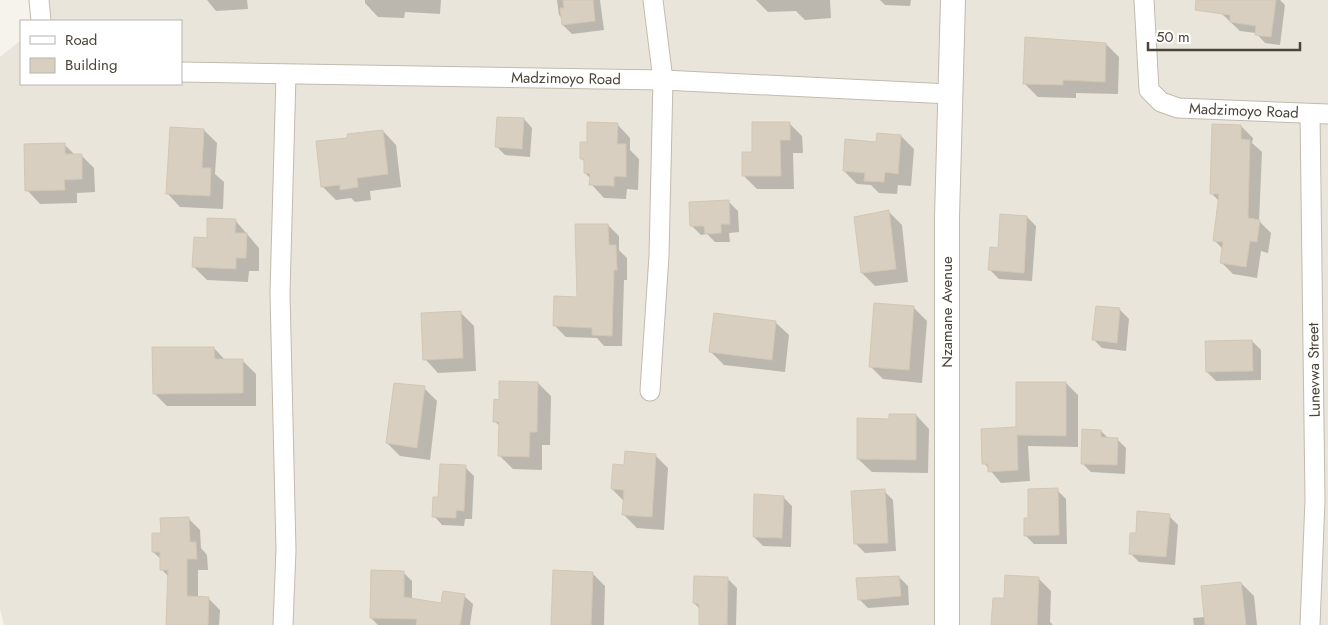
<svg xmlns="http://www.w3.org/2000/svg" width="1328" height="625" font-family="Jost,sans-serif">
<rect width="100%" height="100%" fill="#f6f3ec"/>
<polygon fill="#eae5da" points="46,0 1328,0 1328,625 4,625 0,609 0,57 21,40 21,84 181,84 181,21 45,21"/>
<g fill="#0003">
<polygon points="207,0 247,0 248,9 216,11"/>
<polygon points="365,0 441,0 440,14 405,12 404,18 378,17 365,3"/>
<polygon points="557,0 600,0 604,30 572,34 563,25 563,19 559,15"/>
<polygon points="756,0 830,0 831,18 805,20 796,11 768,12"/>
<polygon points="880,0 911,0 910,6 885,5"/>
<polygon points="1223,0 1280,0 1285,5 1280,45 1265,43 1256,33 1240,31 1221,13"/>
<polygon points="1026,38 1106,44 1119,57 1118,94 1076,93 1076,98 1038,97 1024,83"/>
<polygon points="524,119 532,128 530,157 505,155 496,146"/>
<polygon points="789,123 802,136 803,153 793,153 794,189 757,189 744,176 754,153"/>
<polygon points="617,124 630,138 630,150 639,159 638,190 627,189 626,199 604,198 591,184 591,179 585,173 585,162 581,158 588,144"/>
<polygon points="1241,126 1253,138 1252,143 1262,152 1259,221 1271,233 1268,253 1261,251 1257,278 1233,274 1221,262 1223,249 1214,240 1219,201 1211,193"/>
<polygon points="204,130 217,143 215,174 224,182 223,209 180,207 167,193"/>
<polygon points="383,131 396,145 401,187 370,191 371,200 355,202 351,198 336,200 323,187 349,139"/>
<polygon points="901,136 914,149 911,186 898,185 897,194 879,193 871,185 857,184 844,171 877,143"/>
<polygon points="64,144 75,155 81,155 94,168 95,192 77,193 77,203 40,204 27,190"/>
<polygon points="729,202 738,211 739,232 729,233 730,242 715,242 707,234 701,235 692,226"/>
<polygon points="888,211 902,225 908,282 875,286 862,273"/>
<polygon points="1027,217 1036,226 1032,281 999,279 990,270 999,249"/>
<polygon points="235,220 259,248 259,271 249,271 248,282 207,280 194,267 208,239"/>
<polygon points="608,225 619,236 619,250 627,258 627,280 624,280 622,346 604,346 597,338 566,337 555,326 578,298"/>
<polygon points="875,304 914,308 927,321 922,383 883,379 870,366"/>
<polygon points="1097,307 1120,310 1129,319 1126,351 1102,348 1093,339"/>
<polygon points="460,312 474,326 476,371 438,373 425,359"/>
<polygon points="775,322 789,335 785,372 724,365 710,351"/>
<polygon points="1252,341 1261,350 1261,380 1216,381 1207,372"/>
<polygon points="214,348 226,361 242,360 256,374 256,406 167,406 154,393"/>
<polygon points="538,383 551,396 550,445 542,445 542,470 513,469 500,456 501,427 494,421 500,401"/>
<polygon points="1066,383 1078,395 1078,447 1028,446 1030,481 1001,483 984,463"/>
<polygon points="424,388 437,401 430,460 400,456 387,443"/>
<polygon points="916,415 929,429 928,473 872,472 858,459 890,420"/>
<polygon points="1101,431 1109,439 1117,439 1126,448 1125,474 1091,472 1082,463"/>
<polygon points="655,455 668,468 664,530 637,528 624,515 624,501 612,489 626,466"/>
<polygon points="465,467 474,476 472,519 465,519 464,526 442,525 434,516 440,498"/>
<polygon points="1057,490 1066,499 1067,544 1034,544 1025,535 1029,519"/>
<polygon points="884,491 893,500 896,551 865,553 856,544"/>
<polygon points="783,497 792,506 791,547 763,546 754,537"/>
<polygon points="1169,516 1178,525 1175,565 1139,562 1130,553"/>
<polygon points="189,519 200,530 201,548 207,555 208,570 198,570 198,598 208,598 220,610 219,625 167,625 169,577 161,569 161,559 153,552 162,535"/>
<polygon points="403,572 412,581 412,600 442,605 464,596 473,604 470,625 378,625 371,618"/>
<polygon points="592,573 605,586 604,625 553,625"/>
<polygon points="899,577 908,586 909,605 868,608 859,599"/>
<polygon points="1038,578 1051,591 1050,622 1053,625 993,625"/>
<polygon points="728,579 737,588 736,625 700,625 700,609 694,603"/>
<polygon points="1241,583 1254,596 1257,625 1194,625 1193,618 1205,617"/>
</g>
<g fill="#d8cfc1" stroke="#d3c7b4">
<polygon points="563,0 593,0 595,21 562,25 560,8 564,8"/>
<polygon points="1196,0 1276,0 1271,37 1255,35 1256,26 1230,22 1230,15 1195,10"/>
<polygon points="1025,37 1106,43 1105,82 1063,80 1063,85 1023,84"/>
<polygon points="497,117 524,118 522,149 495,147"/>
<polygon points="587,122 618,123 617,144 626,144 626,177 614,176 614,186 589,185 590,174 584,173 584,159 580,159 580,142 587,142"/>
<polygon points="752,122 790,122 790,140 780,140 781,176 742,176 742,152 752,152"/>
<polygon points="1212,124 1241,125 1241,139 1250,140 1248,218 1260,220 1257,242 1250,241 1246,267 1220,263 1223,242 1213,241 1219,194 1210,194"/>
<polygon points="170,127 204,129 202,168 211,168 210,196 166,194"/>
<polygon points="383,130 388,174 357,178 358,187 340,190 340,185 321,187 316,141 347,138 347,134"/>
<polygon points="877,133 901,135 898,174 885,172 884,182 864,181 865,173 843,171 845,139 876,142"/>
<polygon points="65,143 65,154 82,154 82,179 64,180 65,190 25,191 24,144"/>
<polygon points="729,200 730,224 721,224 721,233 705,234 704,226 690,226 689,202"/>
<polygon points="889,210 896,269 861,273 854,217"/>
<polygon points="1000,214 1027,216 1024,273 988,270 990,247 998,248"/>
<polygon points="207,218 236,219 235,233 247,233 246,258 236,258 236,269 192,267 194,237 207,238"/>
<polygon points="575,224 608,224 609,245 616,245 617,270 614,270 612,336 592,335 592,328 553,326 554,296 577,297"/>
<polygon points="874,303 914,306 909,370 869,367"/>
<polygon points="1096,306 1120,308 1117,343 1092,340"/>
<polygon points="461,311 463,358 423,360 421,313"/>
<polygon points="714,313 776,321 772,360 709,352"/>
<polygon points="1252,340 1253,371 1206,372 1205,341"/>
<polygon points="152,347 214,347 215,359 243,359 243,393 153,394"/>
<polygon points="499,381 538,382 537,432 530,432 529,457 498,456 499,422 493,422 494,399 499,400"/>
<polygon points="1016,382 1066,382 1066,436 1017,435 1018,470 988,472 988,464 982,464 981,429 1016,427"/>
<polygon points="394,383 425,386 417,448 386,443"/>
<polygon points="889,414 916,414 916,460 857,459 857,418 889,419"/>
<polygon points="1082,429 1101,430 1101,437 1118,438 1117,465 1081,464"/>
<polygon points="625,451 656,454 652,517 622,515 624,490 611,489 613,464 624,465"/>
<polygon points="440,464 466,465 464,511 456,510 456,518 432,517 433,497 438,497"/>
<polygon points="1058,488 1059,535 1024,536 1024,518 1028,518 1028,489"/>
<polygon points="885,489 888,543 854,544 851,491"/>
<polygon points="754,494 784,496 782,538 753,537"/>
<polygon points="1137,511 1170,514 1166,557 1129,554 1130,533 1136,533"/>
<polygon points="189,517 190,542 196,542 197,559 187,559 187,596 209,597 208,625 166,625 168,570 160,570 160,552 152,552 152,533 161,533 160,518"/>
<polygon points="371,570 404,571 404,597 441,603 443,591 465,594 460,625 416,625 417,619 370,618"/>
<polygon points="553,570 593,572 591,625 551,625"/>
<polygon points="1005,575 1039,577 1037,625 991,625 993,598 1004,598"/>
<polygon points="694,576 728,577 727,625 699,625 699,604 693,603"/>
<polygon points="899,576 901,596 858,600 856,578"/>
<polygon points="1241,582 1246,625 1205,625 1201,586"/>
</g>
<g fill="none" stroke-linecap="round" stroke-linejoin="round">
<defs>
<g id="minor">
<polyline points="39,0 41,21"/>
<path id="s1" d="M1144,0l5,90 12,12 17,6 150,6"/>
<path id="s2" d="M181,72l482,8 287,14"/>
<polyline points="650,391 659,256 663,80 653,0"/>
<polyline points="283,625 286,550 280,293 286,75"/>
<polyline points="1310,625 1315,500 1310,114"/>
</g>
<polyline id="tertiary" points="947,625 947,217 953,0"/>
</defs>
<use href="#minor" stroke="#c2bbae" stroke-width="21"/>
<use href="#tertiary" stroke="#c2bbae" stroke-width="26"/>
<use href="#minor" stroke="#fff" stroke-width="19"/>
<use href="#tertiary" stroke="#fff" stroke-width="24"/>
</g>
<g text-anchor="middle" stroke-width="4.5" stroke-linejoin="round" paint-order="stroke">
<g font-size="15" fill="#4b4439" stroke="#fff">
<text dy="5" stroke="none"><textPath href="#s2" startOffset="385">Madzimoyo Road</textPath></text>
<text dy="5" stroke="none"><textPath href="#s1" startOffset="191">Madzimoyo Road</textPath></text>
<text transform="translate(947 312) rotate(-90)" y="5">Nzamane Avenue</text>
<text transform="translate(1314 370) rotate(-91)" y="5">Lunevwa Street</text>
</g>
</g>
<rect x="20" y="20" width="162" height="65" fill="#ffffff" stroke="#b7b4b0"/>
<rect x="30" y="36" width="25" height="8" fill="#ffffff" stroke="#b7b4b0"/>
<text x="65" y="45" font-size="15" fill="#4b4439">Road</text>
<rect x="30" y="58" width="25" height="15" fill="#d8cfc1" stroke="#b7b4b0"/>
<text x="65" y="70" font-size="15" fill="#4b4439">Building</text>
<path d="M1148 42v8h152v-8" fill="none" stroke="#4b4439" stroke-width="2.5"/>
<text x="1156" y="42" font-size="15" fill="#4b4439" stroke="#ffffff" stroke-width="4" paint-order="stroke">50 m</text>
</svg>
